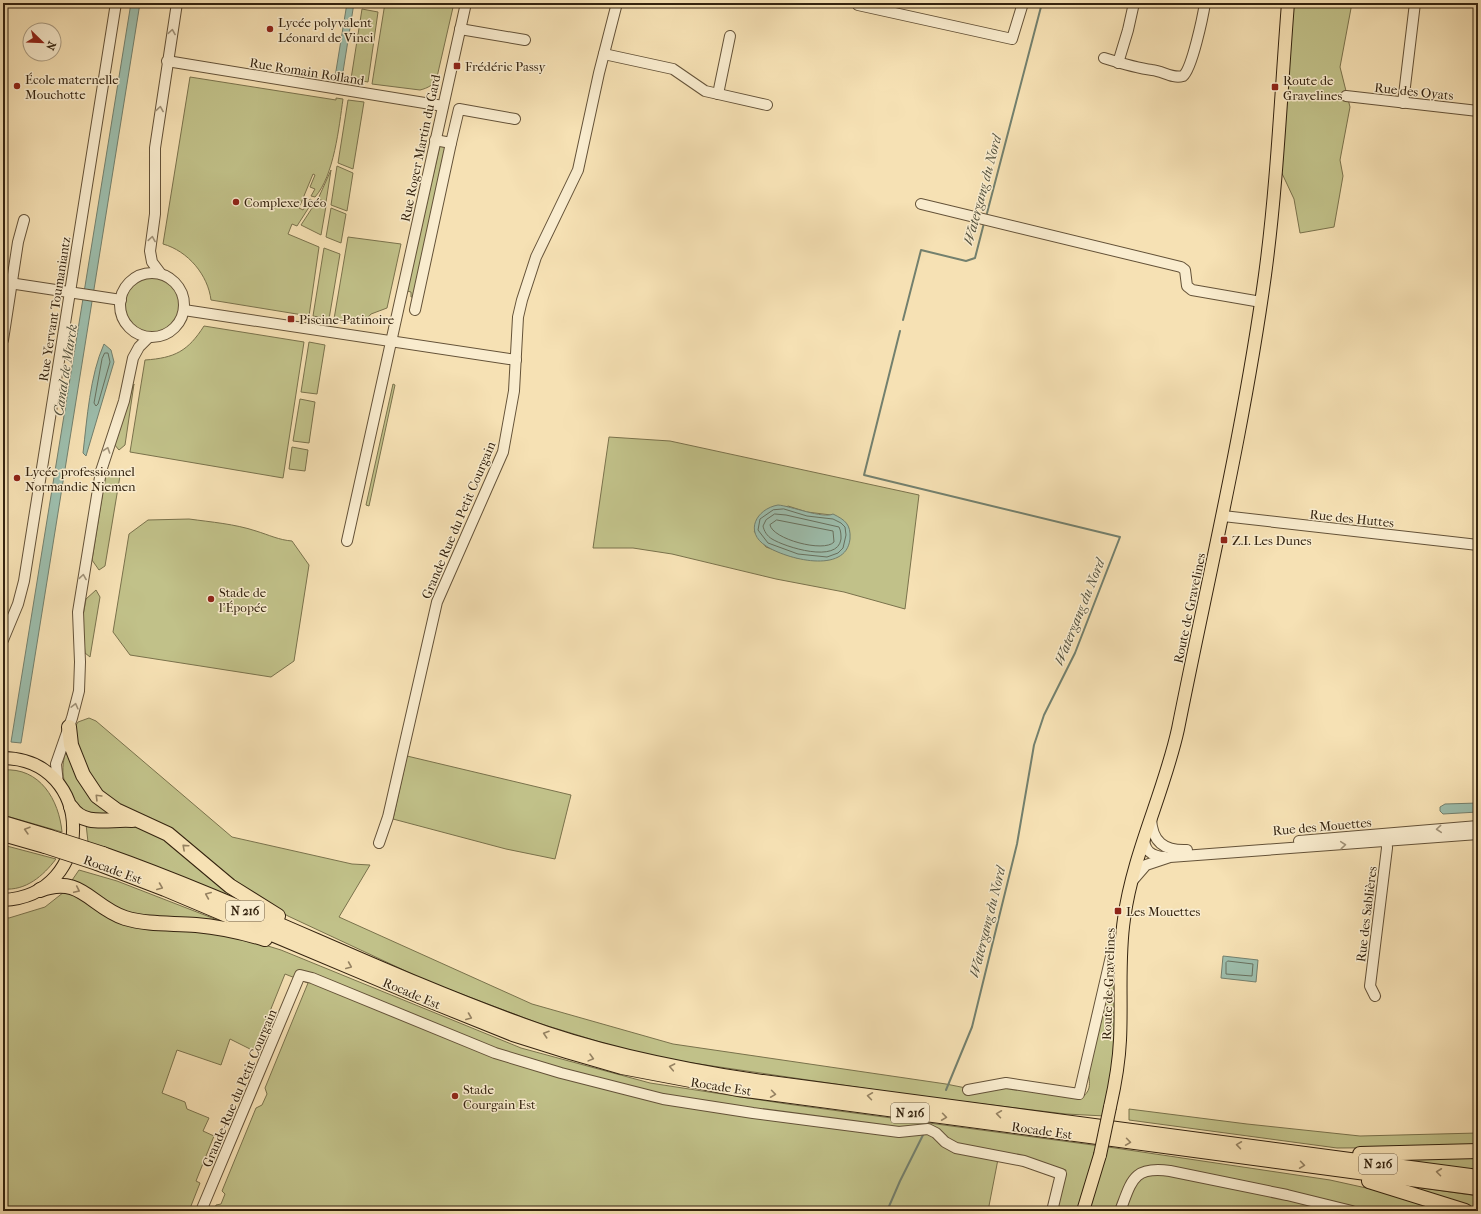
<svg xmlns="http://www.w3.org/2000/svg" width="1481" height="1214" font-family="'IM FELL French Canon',serif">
<rect width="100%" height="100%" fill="#f6e1b4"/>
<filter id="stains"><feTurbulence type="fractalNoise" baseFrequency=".005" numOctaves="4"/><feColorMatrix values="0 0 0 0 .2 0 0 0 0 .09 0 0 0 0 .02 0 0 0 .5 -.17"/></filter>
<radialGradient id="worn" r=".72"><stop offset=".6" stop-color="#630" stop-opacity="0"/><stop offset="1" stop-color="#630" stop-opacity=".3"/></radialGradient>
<g fill="#c1c189" stroke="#7a724c" fill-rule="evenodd">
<path d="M385,3h69l-17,74c-3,8 -9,11 -17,13l-48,-6z"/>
<polygon points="1292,3 1352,3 1340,67 1350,107 1340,160 1343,176 1334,227 1300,233 1294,199 1279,167"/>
<polygon points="362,9 378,12 368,82 351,79"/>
<path d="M190,77l146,23v-2l7,1c-4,28 -9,77 -28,98l-4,-1 4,-7 -5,-2 5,-12 -2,-1 -14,34 4,2 7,-11 3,2 -16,25 -5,-2 -4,10 31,13 -10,69 -98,-16c-3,-25 -23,-49 -48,-56z"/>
<polygon points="348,100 364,102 353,169 338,163"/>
<polygon points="440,145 447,147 414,297 411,297 411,292 407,291"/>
<polygon points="337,166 353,173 347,211 331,205"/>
<polygon points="331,170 326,202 318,199"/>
<polygon points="316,202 326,206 321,235 301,225"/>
<polygon points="331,208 346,214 341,243 326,237"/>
<polygon points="348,237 401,244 387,308 371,314 363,323 334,319"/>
<polygon points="324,248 340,254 329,319 313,316"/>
<circle cx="153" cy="305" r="28"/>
<path d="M204,326l100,16 -21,136 -153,-26 15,-92c30,-2 43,-9 59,-34z"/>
<polygon points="309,342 325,345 317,394 301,392"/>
<polygon points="134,384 125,445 119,450 114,444"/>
<polygon points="393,384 395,385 369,506 366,505"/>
<polygon points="300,399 315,402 309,443 293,441"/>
<path d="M609,437l61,4 249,54 -14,114 -61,-17 -68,-13 -104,-25 -39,-6h-40zM788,506l19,6 24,3 -34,43 -31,-11 -12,-16z"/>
<polygon points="292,447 308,450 305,471 289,469"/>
<polygon points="115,469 120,476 105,566 99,570 92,560 105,478"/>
<path d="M189,519c22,3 46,5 67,12 13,4 23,9 36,10l17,24 -15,96 -23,16 -141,-22 -17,-23 16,-98 19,-14z"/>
<polygon points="96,590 100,597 90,657 85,653 82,622 86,599"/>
<path d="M89,718l7,3 136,116 120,27 18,1 -31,52 193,87 141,40 273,40 35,7 22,-4 76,12c13,-7 11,-15 9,-28l28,-120v83l-11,82 -39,-2 -149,-18 -252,-37 -55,-14 -72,-22 -111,-42 -139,-65 -36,-20 -142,-95 -16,-16 -13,-29 -7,-27 4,-7z"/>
<path d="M67,747l51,67 -32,2c-20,-24 -29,-38 -19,-69z"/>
<polygon points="407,756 571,795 555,859 506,849 393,819"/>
<path d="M3,770c37,-3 56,30 59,62l-59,-17z"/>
<polygon points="86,824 147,827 257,908 88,842"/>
<path d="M3,845l53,14c-13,17 -30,32 -53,30z"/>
<polygon points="79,870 117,881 238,928 245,939 281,950 521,1048 650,1083 787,1104 1115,1148 1330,1180 1398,1195 1447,1211 1057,1211 1066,1170 1046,1164 999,1154 988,1211 214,1211 216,1205 221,1204 225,1194 222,1191 256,1108 262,1105 267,1094 265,1088 308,983 285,974 254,1051 230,1039 221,1065 177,1050 162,1093 185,1102 187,1109 209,1118 203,1131 214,1136 196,1181 200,1183 189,1211 3,1211 3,917 9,918 45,907 64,892"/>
<polygon points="1129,1109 1247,1124 1360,1136 1478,1133 1478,1147 1337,1148 1129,1120"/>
<polygon points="1478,1154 1478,1170 1386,1158"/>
<polygon points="1395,1184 1478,1196 1478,1211 1477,1211"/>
</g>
<g fill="#9dbead" stroke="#73806e">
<polygon points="131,3 140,3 21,743 11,742"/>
<polygon points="347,3 354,3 342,78 335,77"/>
<path d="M104,344l7,6 3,12 -28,94 -3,-3c4,-34 7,-78 21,-109z"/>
<path d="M778,505c13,1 45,14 55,9 12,6 18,10 17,25 -4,36 -64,20 -84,7 -22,-14 -10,-37 12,-41z"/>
<polygon points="1478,803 1478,812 1443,814 1440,811 1440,807 1445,804"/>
<polygon points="1223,956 1258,960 1256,982 1221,978"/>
</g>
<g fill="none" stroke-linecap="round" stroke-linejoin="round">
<g stroke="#68705e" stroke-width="1">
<polygon points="105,353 108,353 110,362 98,404 96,406 94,403 102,359"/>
<polygon points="784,509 807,516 833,519 841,523 845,527 846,535 843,548 838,553 827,557 798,554 768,543 758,530 760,519 773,510"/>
<path d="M775,514l11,1 53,12c2,4 2,8 2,12 -3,25 -56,8 -69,0 -5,-3 -8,-8 -9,-13l3,-6z"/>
<path d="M777,520l56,11 1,11c-10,11 -62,-3 -64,-17z"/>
<polygon points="1228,961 1253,964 1252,976 1226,974 1226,963"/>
</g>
<g stroke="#73806e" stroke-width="2">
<polyline points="986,217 1042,3"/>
<polyline points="903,320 921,250 966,261 975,258 984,223"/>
<polyline points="900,331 864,475 1120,537 1075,653 1044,715 1034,745 1017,844 972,1027 946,1090"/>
<polyline points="887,1211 900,1181 924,1133"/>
</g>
<defs>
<g id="minor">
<polyline points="858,3 858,5 1012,39 1023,3"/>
<polyline points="460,29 525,40"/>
<polyline points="604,54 673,69 705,91 767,105"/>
<path d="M1104,58c16,5 32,10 48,12 11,1 20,9 31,6 9,-7 20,-60 22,-73"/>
<polyline points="167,61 443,106"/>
<polyline points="1118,63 1128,30 1134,3"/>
<polyline points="718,94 730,36"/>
<polyline points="1346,96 1478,111"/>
<polyline points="1403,103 1415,3"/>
<polyline points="435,140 451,143 459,109 515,119"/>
<polyline points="921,204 1181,267 1185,270 1187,286 1192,290 1261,302"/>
<circle cx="152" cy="305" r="32"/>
<polyline points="161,274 152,262 150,251 155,214 155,148 177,3"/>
<polyline points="3,282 121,300"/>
<polyline points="184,310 516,360"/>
<polyline points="415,310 451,143"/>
<polyline points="3,340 18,242 24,220"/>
<polyline points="1223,516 1478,545"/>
<polyline points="347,541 466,3"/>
<polyline points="3,640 18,604 24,581 116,3"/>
<polyline points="58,784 56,764 72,718 79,691 80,662 78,612 101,471 124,401 133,358 139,347 149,337"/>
<path d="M1151,818c1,24 13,33 36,32"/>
<path d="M1144,837c0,14 7,19 21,20"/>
<polyline points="1299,841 1478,826"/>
<polyline points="379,843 388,817 437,602 503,452 514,391 518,317 522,300 536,257 578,170 599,73 617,3"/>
<polyline points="1133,880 1146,865 1170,857 1478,834"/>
<polyline points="1375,996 1370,986 1387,848 1386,835"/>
<polyline points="968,1090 1006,1083 1079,1094 1112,952 1115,944 1122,942"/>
<polyline points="201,1211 300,975 312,978 495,1053 561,1073 663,1099 753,1113 899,1132 928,1129 936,1133 945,1142 956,1148 1024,1161 1061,1174 1052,1211"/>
<path d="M1120,1211c12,-31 13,-45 50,-40l117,24 65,16"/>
</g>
<g id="major">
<path d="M3,758c93,1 94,138 0,142"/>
<path d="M1110,1107c5,-22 9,-44 10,-67 2,-40 -2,-81 4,-121 9,-66 40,-126 54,-190 30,-151 66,-301 87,-454 12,-89 16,-182 23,-272"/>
<polyline points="1083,1211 1100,1155"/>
</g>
<g id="highway">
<polyline points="69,727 71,745 83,775 97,796 116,810 168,834 230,886 278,916"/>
<path d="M71,807c13,21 40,11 61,13"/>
<polyline points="3,823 50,837"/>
<polyline points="3,834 45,846"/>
<path d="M103,854c142,50 277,120 419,171 75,28 154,44 233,56l723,96"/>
<polyline points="97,863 165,889 431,1001 513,1034 567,1051 622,1067 738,1089 1478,1188"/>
<path d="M40,890c41,-16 51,17 85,28 23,7 47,5 71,7 23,2 46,7 69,14"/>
<polyline points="1360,1154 1478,1151"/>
<polyline points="1369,1181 1465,1211"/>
</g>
</defs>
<use href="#minor" stroke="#645238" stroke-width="12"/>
<use href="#major" stroke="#34230f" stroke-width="14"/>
<use href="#highway" stroke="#34230f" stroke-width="16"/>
<use href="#minor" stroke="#f9ecce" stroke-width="10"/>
<use href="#major" stroke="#f6e1b4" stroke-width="12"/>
<use href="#highway" stroke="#f6e1b4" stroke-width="14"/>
<defs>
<polyline id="major-bridge" points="1100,1155 1110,1107"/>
<g id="highway-bridge">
<polyline points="50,837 103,854"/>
<polyline points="45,846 97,863"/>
</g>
</defs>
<use href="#major-bridge" stroke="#34230f" stroke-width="14" stroke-linecap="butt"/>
<use href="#highway-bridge" stroke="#34230f" stroke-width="16" stroke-linecap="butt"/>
<use href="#major-bridge" stroke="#f6e1b4" stroke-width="12"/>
<use href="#highway-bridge" stroke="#f6e1b4" stroke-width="14"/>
</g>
<defs><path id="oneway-chevron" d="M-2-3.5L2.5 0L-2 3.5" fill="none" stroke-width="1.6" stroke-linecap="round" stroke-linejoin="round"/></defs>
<g stroke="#a09278">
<use href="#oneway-chevron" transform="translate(172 32) rotate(-81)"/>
<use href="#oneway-chevron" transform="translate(160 109) rotate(-81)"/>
<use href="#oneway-chevron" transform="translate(152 239) rotate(-81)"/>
<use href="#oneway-chevron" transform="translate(107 450) rotate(-71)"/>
<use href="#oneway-chevron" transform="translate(83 577) rotate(-81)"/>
<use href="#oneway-chevron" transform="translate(75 706) rotate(-76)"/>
<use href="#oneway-chevron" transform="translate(1439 829) rotate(175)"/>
<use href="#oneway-chevron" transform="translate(1343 845) rotate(-5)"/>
</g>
<g stroke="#958262">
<use href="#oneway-chevron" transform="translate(98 797) rotate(-135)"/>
<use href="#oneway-chevron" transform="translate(27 830) rotate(-164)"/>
<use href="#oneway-chevron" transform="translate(185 847) rotate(-138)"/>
<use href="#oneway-chevron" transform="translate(160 887) rotate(22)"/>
<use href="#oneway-chevron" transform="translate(77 890) rotate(25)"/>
<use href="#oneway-chevron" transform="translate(208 895) rotate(-157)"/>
<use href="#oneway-chevron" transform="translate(349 966) rotate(23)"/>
<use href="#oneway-chevron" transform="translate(469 1017) rotate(22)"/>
<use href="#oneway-chevron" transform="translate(546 1034) rotate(-162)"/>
<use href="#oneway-chevron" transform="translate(591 1058) rotate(15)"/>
<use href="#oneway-chevron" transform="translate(672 1067) rotate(-169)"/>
<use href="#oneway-chevron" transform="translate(773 1094) rotate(8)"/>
<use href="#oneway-chevron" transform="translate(870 1096) rotate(-172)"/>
<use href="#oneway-chevron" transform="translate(999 1114) rotate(-172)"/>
<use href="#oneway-chevron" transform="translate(944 1117) rotate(8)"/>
<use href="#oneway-chevron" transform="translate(1128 1142) rotate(8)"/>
<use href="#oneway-chevron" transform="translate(1239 1145) rotate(-172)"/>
<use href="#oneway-chevron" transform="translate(1302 1165) rotate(8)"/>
<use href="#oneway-chevron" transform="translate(1439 1172) rotate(-173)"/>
</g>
<g fill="#8f2418" stroke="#f9ecce" stroke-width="1.5">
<circle cx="270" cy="29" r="4"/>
<rect x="453" y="62" width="8" height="8" rx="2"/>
<circle cx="17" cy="86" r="4"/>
<rect x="1271" y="83" width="8" height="8" rx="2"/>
<circle cx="236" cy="202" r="4"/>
<rect x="287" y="315" width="8" height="8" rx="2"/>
<circle cx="17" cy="478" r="4"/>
<rect x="1220" y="536" width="8" height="8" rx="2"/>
<circle cx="211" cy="599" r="4"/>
<rect x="1114" y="907" width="8" height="8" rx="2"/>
<circle cx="455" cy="1096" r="4"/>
</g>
<g text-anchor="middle" stroke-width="3" stroke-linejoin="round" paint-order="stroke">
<g fill="#f9ecce" stroke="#6f5f48" stroke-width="1">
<rect x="226" y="901" width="38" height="20" rx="3"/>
<rect x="891" y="1103" width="38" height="20" rx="3"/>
<rect x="1359" y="1154" width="38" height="20" rx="3"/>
</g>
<g font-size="12" font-weight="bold" fill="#34230f">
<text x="245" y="915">N 216</text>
<text x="910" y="1117">N 216</text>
<text x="1378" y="1168">N 216</text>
</g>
<g font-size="13" fill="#34230f" stroke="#f9ecce" text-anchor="start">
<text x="278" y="27">Lycée polyvalent<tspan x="278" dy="15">Léonard de Vinci</tspan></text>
<text x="465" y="71">Frédéric Passy</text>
<text x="25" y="84">École maternelle<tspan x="25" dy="15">Mouchotte</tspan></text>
<text x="1283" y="85">Route de<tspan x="1283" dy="15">Gravelines</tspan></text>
<text x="244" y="207">Complexe Icéo</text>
<text x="299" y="324">Piscine-Patinoire</text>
<text x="25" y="476">Lycée professionnel<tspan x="25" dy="15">Normandie Niemen</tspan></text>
<text x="1232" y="545">Z.I. Les Dunes</text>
<text x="219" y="597">Stade de<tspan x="219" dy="15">l'Épopée</tspan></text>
<text x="1126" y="916">Les Mouettes</text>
<text x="463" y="1094">Stade<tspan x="463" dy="15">Courgain Est</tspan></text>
</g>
<g font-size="13" fill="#34230f" stroke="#f9ecce">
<text transform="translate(307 71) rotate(9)" y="5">Rue Romain Rolland</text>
<text transform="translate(1414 91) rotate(6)" y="5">Rue des Oyats</text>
<text transform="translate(420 148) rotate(-78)" y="5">Rue Roger Martin du Gard</text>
<text transform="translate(54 309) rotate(-81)" y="5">Rue Yervant Toumaniantz</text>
<text transform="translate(1352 518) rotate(6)" y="5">Rue des Huttes</text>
<text transform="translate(458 520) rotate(-67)" y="5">Grande Rue du Petit Courgain</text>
<text transform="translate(1189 608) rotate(-78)" y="5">Route de Gravelines</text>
<text transform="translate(1322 826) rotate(-5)" y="5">Rue des Mouettes</text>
<text transform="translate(113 869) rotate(20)" y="5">Rocade Est</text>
<text transform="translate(1366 914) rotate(-83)" y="5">Rue des Sablières</text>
<text transform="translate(1108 984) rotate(-88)" y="5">Route de Gravelines</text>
<text transform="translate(412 993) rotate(23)" y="5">Rocade Est</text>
<text transform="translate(721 1086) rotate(9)" y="5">Rocade Est</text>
<text transform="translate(239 1088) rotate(-67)" y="5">Grande-Rue du Petit Courgain</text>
<text transform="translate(1042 1130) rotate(8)" y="5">Rocade Est</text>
</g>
<g font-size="14" font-style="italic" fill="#54523e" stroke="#f9ecce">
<text transform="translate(982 190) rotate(-75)" y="5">Watergang du Nord</text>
<text transform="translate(65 370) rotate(-81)" y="5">Canal de Marck</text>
<text transform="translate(1079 612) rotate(-68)" y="5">Watergang du Nord</text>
<text transform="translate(987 922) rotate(-76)" y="5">Watergang du Nord</text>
</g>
</g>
<rect width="1481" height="1214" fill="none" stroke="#f6e1b4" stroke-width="16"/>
<rect x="4" y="4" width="1473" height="1206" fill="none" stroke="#34230f" stroke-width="2"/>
<rect x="8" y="8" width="1465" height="1198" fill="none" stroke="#34230f"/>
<g transform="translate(42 42) rotate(113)"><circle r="19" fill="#f9ecce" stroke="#aa9c82"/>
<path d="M0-3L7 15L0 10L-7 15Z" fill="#8f2418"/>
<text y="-6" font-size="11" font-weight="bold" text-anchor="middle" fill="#34230f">N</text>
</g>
<rect width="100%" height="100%" filter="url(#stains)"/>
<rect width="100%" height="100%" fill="url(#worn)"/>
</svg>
